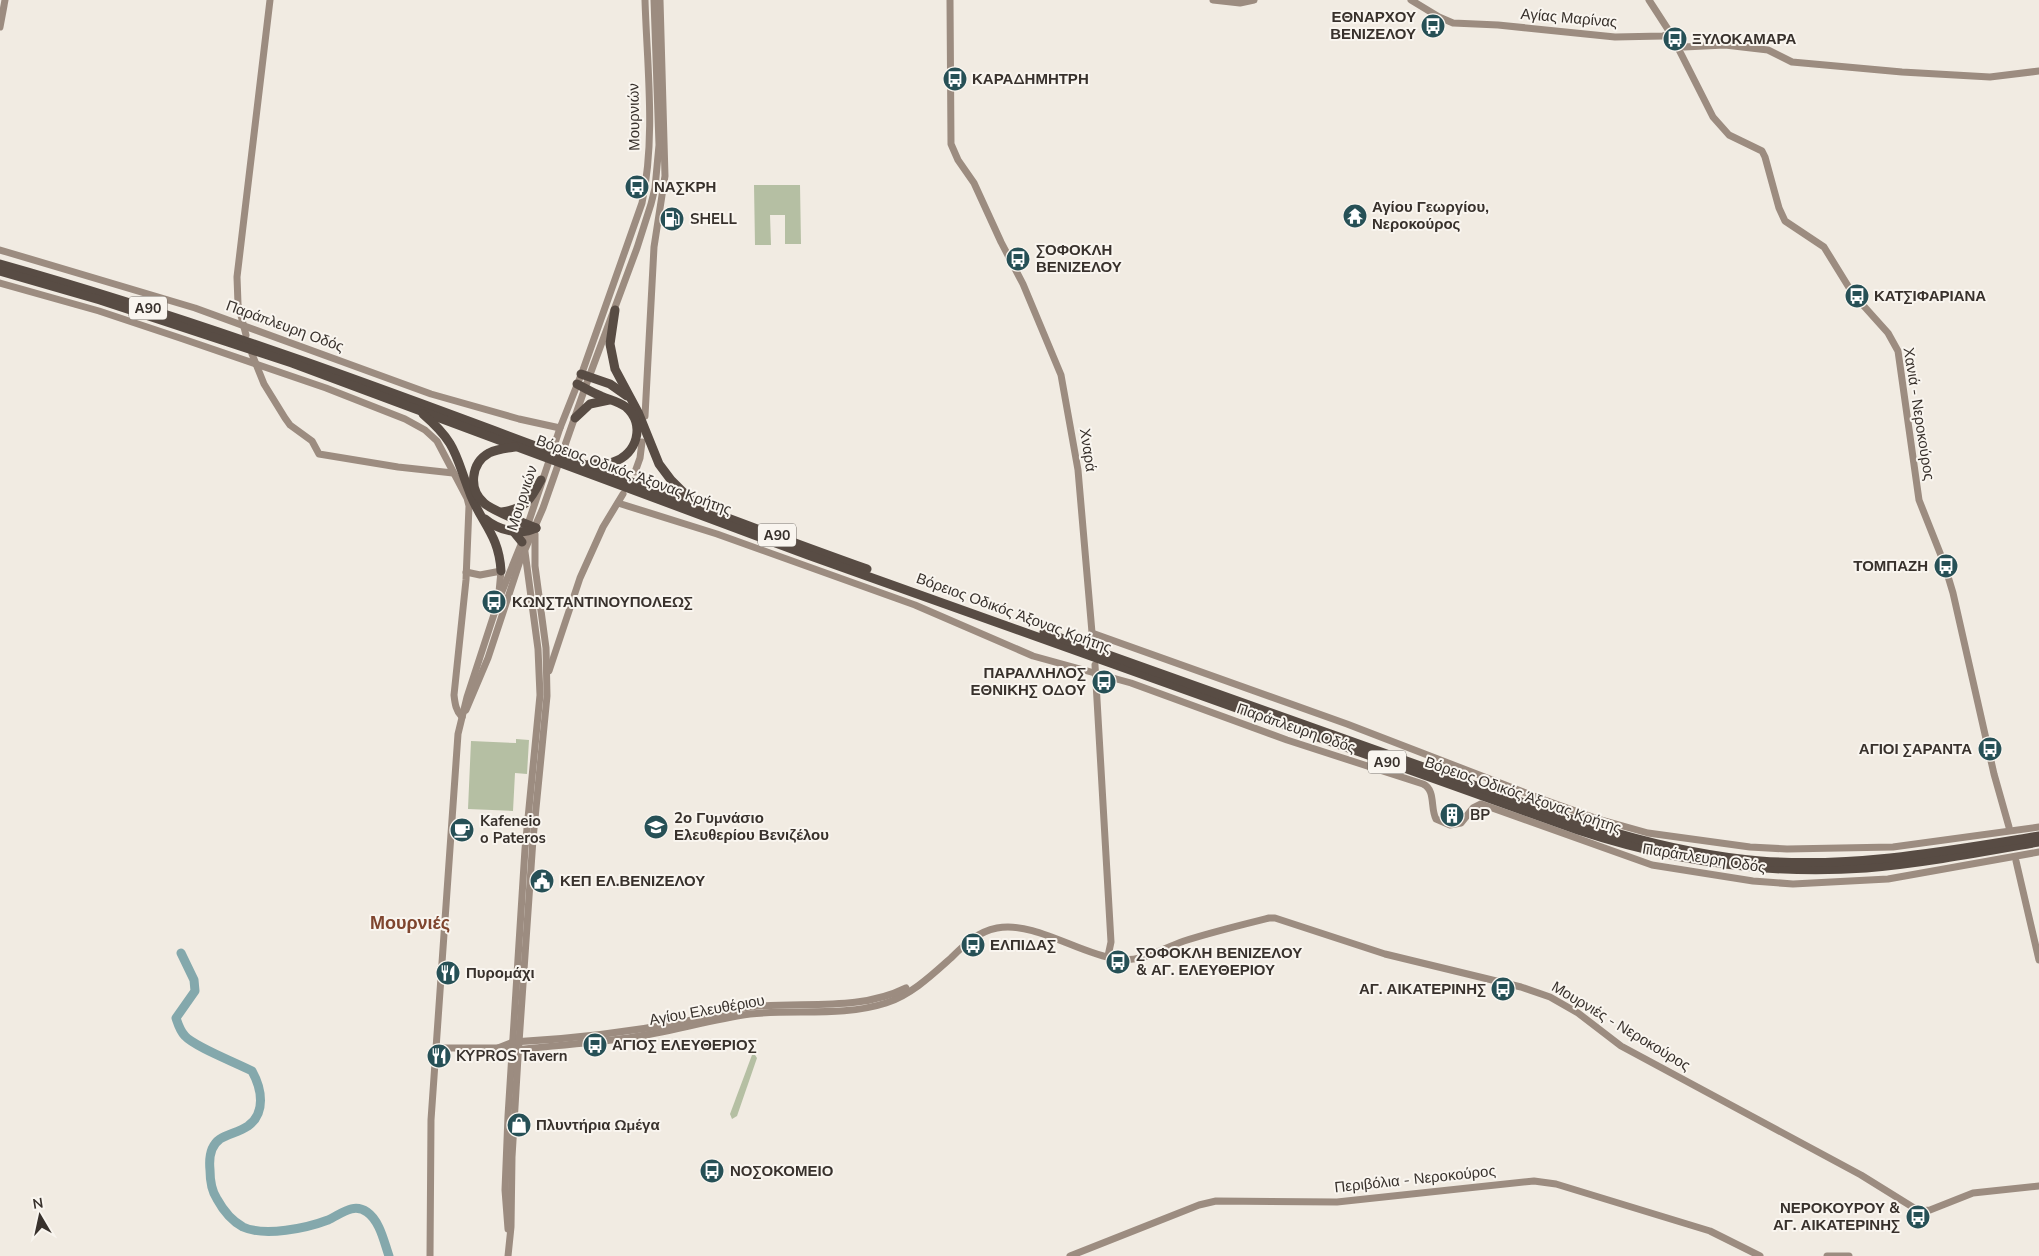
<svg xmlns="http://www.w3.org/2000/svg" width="2039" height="1256" font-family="'Nunito Sans',sans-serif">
<rect width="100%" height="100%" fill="#f1ebe2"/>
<g fill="#b5bfa3">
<polygon points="754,185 800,185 801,244 785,244 785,215 770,215 771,245 755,245"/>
<polygon points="516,739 529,740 527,774 515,773 513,811 468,809 471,741 516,743"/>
<polygon points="752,1055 755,1055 757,1058 737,1116 732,1119 730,1114"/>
</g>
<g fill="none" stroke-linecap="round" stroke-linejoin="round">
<path stroke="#84a8ac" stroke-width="9" d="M181,953l13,27 1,11 -19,27c2,6 4,13 9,18 10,11 52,27 67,35 10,18 14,42 -4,55 -9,6 -20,8 -28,13 -10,7 -11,21 -10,31 0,11 1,20 7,29 6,11 15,22 26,28 22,10 64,1 85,-7 12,-5 25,-18 39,-8 13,9 17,30 22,44"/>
<g stroke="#9c8c80" stroke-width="7">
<polyline points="950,0 951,144 958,160 974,183 1001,242 1023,284 1061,375 1078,470 1093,644"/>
<polyline points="1213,0 1240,3 1254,0"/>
<polyline points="1411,0 1439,17 1453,23 1498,25 1615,37 1663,36 1671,34"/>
<polyline points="1649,0 1671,34 1713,117 1729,135 1762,151 1765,157 1779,208 1785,221 1824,247 1853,294 1888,333 1898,351 1919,500 1944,563 1953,593 1994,774 2009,827"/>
<polyline points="0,27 5,0"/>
<polyline points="1677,45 1684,47 1725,45 1768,50 1792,62 1902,72 1990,77 2039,71"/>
<polyline points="0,250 195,308 431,394 519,419 560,428"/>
<path d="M0,283l99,28 81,27 146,50 79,31 20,11 12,11 30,57 2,8 -3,74 -12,115c1,9 2,16 8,22"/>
<polyline points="246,335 238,304 237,277 270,0"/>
<polyline points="252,354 264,384 285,418 290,425 312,441 319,454 398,467 453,473"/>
<polyline points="645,416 654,247 665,176 660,0"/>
<polyline points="635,472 640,458 642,442"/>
<path d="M618,503l99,31 198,71 118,51 98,27 156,57 136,44c13,6 7,24 13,35l14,6 11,-2 12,-15 8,-4 171,61 101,16 40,3 95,-5 151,-27"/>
<polyline points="466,572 480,575 501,571 499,592"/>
<polyline points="1092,633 1347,724 1539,798 1598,819 1648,833 1750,847 1787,849 1893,847 2039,827"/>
<polyline points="1095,665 1111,942 1108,956"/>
<polyline points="549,671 580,578 603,527 623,494"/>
<polyline points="466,710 488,658 520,561 543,508 585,388 637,248 651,204 655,188 659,145 654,0"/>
<polyline points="2016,861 2039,960"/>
<path d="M437,1048h61l15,2c38,-4 77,-7 115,-12 41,-6 81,-18 122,-24 45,-5 93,3 136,-11 25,-8 46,-28 65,-45 14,-14 26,-26 46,-30 37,-7 81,25 119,31 26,4 45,-10 68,-18 28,-9 57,-16 85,-23h6l110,36 136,33 29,10 28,16 43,33 240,129 58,36 11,-1 43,-17 66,-7"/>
<path d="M498,1048l15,-6c58,-3 117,-10 174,-21 21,-4 41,-11 63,-14 51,-6 108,5 156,-19"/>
<polyline points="508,1229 505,1190 508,1116 525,849 540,695 538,649 525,552"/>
<path d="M430,1256l1,-136 27,-386 9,-37 32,-98 23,-57 38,-114 23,-58 59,-167c14,-66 5,-136 3,-203"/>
<polyline points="508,1256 511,1227 512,1157 518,1057 533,839 547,696 546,648 535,566 535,534"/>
<polyline points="1070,1256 1199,1205 1216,1201 1337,1202 1534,1181 1556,1184 1710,1231 1760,1256"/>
<polyline points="1827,1256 1849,1256"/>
</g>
<g stroke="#584c44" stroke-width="9">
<path d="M0,264c295,83 579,202 867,305"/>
<path d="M0,271l100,29 192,63 516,192 770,275c93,31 190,45 288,38 58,-5 116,-16 173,-26"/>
<polyline points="615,310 610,344 615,369 638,412 659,464 671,480 692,501"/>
<polyline points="581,374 610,384 627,396"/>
<path d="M577,384c8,4 16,9 24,12 9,4 17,5 25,11 20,17 11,48 -13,55 -7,2 -16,2 -23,2"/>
<path d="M423,414c35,30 32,42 48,82 12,29 28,40 30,75"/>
<polyline points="575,418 590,404 609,400"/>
<path d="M515,447c-8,1 -18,2 -26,6 -18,10 -21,36 -5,50 6,6 42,21 52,25"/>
<path d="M502,512c24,-4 28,-11 39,-32"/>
<path d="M485,519c13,11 35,17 51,9"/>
<polyline points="513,531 522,542"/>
<path d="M1044,632c128,45 255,91 382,136 111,39 216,83 334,93 95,7 187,-10 279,-25"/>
</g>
</g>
<defs>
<symbol id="bus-disc" viewBox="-11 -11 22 22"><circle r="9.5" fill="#265056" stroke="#f9f5ef"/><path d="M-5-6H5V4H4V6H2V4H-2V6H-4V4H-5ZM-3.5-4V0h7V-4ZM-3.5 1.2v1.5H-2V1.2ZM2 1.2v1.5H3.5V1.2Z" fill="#fff"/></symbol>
<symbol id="temple-disc" viewBox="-11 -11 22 22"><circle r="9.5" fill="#265056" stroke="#f9f5ef"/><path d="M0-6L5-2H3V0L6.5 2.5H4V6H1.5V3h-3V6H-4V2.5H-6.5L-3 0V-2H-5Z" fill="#fff"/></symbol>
<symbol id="fuel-disc" viewBox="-11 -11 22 22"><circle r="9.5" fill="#265056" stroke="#f9f5ef"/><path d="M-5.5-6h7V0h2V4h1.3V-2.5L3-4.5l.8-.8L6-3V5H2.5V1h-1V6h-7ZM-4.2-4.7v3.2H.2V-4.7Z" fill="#fff"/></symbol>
<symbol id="building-disc" viewBox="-11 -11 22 22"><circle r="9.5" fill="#265056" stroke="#f9f5ef"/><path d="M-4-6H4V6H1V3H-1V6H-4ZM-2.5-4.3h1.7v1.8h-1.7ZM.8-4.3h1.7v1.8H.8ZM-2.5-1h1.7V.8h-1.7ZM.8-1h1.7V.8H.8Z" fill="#fff"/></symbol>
<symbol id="school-disc" viewBox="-11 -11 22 22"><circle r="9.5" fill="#265056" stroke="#f9f5ef"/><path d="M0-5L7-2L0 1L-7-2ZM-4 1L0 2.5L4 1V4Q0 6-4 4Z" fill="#fff"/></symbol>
<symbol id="cafe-disc" viewBox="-11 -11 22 22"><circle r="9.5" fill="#265056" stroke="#f9f5ef"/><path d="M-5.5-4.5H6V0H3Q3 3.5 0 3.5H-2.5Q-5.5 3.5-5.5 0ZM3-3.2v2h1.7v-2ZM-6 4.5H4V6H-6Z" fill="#fff"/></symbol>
<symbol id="civic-disc" viewBox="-11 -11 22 22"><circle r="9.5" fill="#265056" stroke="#f9f5ef"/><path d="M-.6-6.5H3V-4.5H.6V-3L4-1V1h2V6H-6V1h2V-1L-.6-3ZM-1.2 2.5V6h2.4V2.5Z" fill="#fff"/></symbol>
<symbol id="restaurant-disc" viewBox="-11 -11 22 22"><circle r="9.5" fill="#265056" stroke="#f9f5ef"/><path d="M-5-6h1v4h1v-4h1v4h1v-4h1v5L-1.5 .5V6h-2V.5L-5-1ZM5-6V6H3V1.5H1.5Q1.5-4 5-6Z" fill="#fff"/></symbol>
<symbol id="shop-disc" viewBox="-11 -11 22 22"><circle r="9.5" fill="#265056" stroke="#f9f5ef"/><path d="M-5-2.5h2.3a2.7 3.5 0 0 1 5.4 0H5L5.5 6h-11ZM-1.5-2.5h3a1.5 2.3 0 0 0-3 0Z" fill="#fff"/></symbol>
</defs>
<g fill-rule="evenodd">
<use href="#bus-disc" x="1419" y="12" width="28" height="28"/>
<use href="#bus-disc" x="1661" y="25" width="28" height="28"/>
<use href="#bus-disc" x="941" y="65" width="28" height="28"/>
<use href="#bus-disc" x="623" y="173" width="28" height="28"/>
<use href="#temple-disc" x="1341" y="202" width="28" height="28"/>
<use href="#fuel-disc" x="658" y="205" width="28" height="28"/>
<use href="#bus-disc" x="1004" y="245" width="28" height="28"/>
<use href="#bus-disc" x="1843" y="282" width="28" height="28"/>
<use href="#bus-disc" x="1932" y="552" width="28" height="28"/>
<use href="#bus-disc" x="480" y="588" width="28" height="28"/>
<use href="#bus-disc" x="1090" y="668" width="28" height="28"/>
<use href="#bus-disc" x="1976" y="735" width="28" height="28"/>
<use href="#building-disc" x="1438" y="801" width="28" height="28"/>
<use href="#school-disc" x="642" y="813" width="28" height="28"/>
<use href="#cafe-disc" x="448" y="816" width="28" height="28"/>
<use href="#civic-disc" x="528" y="867" width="28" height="28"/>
<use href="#bus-disc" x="959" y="931" width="28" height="28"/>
<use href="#bus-disc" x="1104" y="948" width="28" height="28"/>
<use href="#restaurant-disc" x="434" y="959" width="28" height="28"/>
<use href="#bus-disc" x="1489" y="975" width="28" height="28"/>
<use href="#bus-disc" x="581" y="1031" width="28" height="28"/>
<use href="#restaurant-disc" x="425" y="1042" width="28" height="28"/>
<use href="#shop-disc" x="505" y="1111" width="28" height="28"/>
<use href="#bus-disc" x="698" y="1157" width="28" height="28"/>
<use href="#bus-disc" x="1904" y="1203" width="28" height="28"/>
</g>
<g text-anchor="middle" stroke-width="4" stroke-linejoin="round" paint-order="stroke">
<g fill="#f9f5ef" stroke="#726c66" stroke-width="1">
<rect x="129" y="296.5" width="38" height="23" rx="4"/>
<rect x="758" y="523.5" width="38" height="23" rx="4"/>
<rect x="1368" y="750.5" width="38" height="23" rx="4"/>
</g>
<g font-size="14" font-weight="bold" fill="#38312c">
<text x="148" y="313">Α90</text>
<text x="777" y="540">Α90</text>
<text x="1387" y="767">Α90</text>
</g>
<g font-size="15" font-weight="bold" fill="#38312c" stroke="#f9f5ef" text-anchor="start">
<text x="1416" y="22" text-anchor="end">ΕΘΝΑΡΧΟΥ<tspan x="1416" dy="17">ΒΕΝΙΖΕΛΟΥ</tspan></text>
<text x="1692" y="44">ΞΥΛΟΚΑΜΑΡΑ</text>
<text x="972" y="84">ΚΑΡΑΔΗΜΗΤΡΗ</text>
<text x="654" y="192">ΝΑΣΚΡΗ</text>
<text x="1372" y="212">Αγίου Γεωργίου,<tspan x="1372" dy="17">Νεροκούρος</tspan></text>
<text x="690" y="224">SHELL</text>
<text x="1036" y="255">ΣΟΦΟΚΛΗ<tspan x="1036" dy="17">ΒΕΝΙΖΕΛΟΥ</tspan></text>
<text x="1874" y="301">ΚΑΤΣΙΦΑΡΙΑΝΑ</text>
<text x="1928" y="571" text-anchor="end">ΤΟΜΠΑΖΗ</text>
<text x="512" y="607">ΚΩΝΣΤΑΝΤΙΝΟΥΠΟΛΕΩΣ</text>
<text x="1086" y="678" text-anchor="end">ΠΑΡΑΛΛΗΛΟΣ<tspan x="1086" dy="17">ΕΘΝΙΚΗΣ ΟΔΟΥ</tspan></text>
<text x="1972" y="754" text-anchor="end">ΑΓΙΟΙ ΣΑΡΑΝΤΑ</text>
<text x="1470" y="820">BP</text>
<text x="674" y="823">2ο Γυμνάσιο<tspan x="674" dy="17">Ελευθερίου Βενιζέλου</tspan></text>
<text x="480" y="826">Kafeneio<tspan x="480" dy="17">o Pateros</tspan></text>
<text x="560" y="886">ΚΕΠ ΕΛ.ΒΕΝΙΖΕΛΟΥ</text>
<text x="990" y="950">ΕΛΠΙΔΑΣ</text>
<text x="1136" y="958">ΣΟΦΟΚΛΗ ΒΕΝΙΖΕΛΟΥ<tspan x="1136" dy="17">&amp; ΑΓ. ΕΛΕΥΘΕΡΙΟΥ</tspan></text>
<text x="466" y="978">Πυρομάχι</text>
<text x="1486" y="994" text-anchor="end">ΑΓ. ΑΙΚΑΤΕΡΙΝΗΣ</text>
<text x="612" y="1050">ΑΓΙΟΣ ΕΛΕΥΘΕΡΙΟΣ</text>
<text x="456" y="1061">KYPROS Tavern</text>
<text x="536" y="1130">Πλυντήρια Ωμέγα</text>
<text x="730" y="1176">ΝΟΣΟΚΟΜΕΙΟ</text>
<text x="1900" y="1213" text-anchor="end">ΝΕΡΟΚΟΥΡΟΥ &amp;<tspan x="1900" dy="17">ΑΓ. ΑΙΚΑΤΕΡΙΝΗΣ</tspan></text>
</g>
<g font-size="15" fill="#38312c" stroke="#f9f5ef">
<text transform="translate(1569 18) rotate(5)" y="5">Αγίας Μαρίνας</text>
<text transform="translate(634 117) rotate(-91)" y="5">Μουρνιών</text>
<text transform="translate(285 326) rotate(20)" y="5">Παράπλευρη Οδός</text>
<text transform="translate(1919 414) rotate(81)" y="5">Χανιά - Νεροκούρος</text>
<text transform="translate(1088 450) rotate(81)" y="5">Χναρά</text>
<text transform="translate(634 475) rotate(20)" y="5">Βόρειος Οδικός Άξονας Κρήτης</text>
<text transform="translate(522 498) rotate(-72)" y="5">Μουρνιών</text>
<text transform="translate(1014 613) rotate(20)" y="5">Βόρειος Οδικός Άξονας Κρήτης</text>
<text transform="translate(1296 728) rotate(19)" y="5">Παράπλευρη Οδός</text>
<text transform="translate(1523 795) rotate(19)" y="5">Βόρειος Οδικός Άξονας Κρήτης</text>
<text transform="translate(1704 858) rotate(9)" y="5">Παράπλευρη Οδός</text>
<text transform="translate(707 1010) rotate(-10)" y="5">Αγίου Ελευθέριου</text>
<text transform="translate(1621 1026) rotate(31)" y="5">Μουρνιές - Νεροκούρος</text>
<text transform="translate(1415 1179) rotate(-6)" y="5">Περιβόλια - Νεροκούρος</text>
</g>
<g font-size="18" font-weight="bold" fill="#7f452e" stroke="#f9f5ef">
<text x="410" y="929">Μουρνιές</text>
</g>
</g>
<g transform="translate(40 1216) rotate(351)" stroke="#f9f5ef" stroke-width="4" paint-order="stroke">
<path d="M0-4L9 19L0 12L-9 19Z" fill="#38312c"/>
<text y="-8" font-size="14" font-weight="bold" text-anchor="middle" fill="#38312c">N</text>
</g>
</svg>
